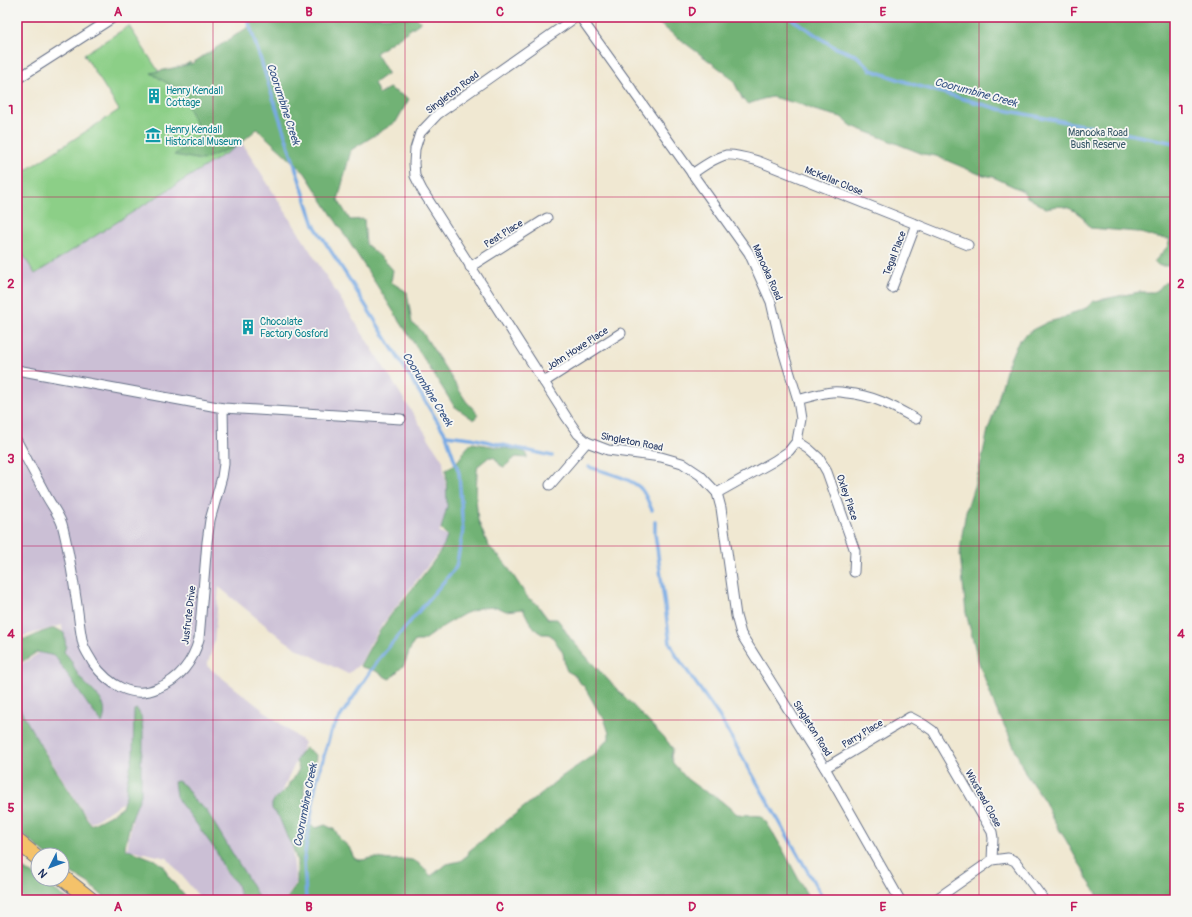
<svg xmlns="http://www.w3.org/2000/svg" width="1192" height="917" font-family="Pangolin,sans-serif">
<rect width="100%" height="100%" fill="#f6f6f2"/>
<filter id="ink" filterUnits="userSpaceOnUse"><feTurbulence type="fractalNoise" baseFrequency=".025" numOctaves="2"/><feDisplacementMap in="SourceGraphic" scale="8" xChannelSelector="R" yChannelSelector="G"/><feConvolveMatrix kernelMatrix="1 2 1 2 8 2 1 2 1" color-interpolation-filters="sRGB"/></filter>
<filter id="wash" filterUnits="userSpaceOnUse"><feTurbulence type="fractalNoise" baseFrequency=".012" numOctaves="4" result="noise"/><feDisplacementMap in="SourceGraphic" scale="16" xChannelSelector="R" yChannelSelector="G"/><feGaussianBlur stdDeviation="0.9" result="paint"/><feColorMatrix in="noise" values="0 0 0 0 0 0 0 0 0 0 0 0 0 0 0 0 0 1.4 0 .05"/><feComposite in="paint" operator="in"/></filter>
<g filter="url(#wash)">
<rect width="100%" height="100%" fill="#f0e8d2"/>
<polygon fill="#cbbfd5" points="242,143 443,461 448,508 445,513 439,533 447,536 444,545 384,622 370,644 360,664 348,674 298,649 281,638 219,587 214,643 207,666 305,743 281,793 292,848 296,883 285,900 202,900 167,858 127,849 137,793 91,823 17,708 17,667 63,638 62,625 20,637 17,631 17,245 35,274"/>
<polygon fill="#8ccf87" stroke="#547f72" points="129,26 163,78 190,62 242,143 35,274 17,245 17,176 119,110 84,54"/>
<g fill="#71b274" stroke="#467069">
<polygon points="245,17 416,17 421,22 376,53 388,73 374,83 379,94 389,88 409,99 396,122 351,150 338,200 350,220 364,219 366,244 384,260 393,270 391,282 407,292 412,323 421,330 466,401 478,414 474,420 454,406 305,173 257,129 238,145 202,160 174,155 201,135 181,92 151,73 191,64 250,26"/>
<path d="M650,17h397c6,3 16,4 22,0h106v249h-15l-6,-4 14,-16 2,-7 -13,-1 -20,-6 -47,-4 -5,-6 -1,-4c-14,-11 -20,-14 -38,-10l-19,-11 -4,-6 -30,-14 -14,-3 -43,-18 -13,-2 -33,-13 -38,-15 -11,-9 -27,-7 -11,-5 -31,-8 -9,2 -15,5 -5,-4 -9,-18 -6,-7z"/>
<polygon points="1175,276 1175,900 1099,900 1096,892 1087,879 1085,872 1077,860 1066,840 1053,820 1045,802 1025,773 1008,733 996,709 986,682 979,663 966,613 960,554 962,535 966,511 979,471 988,430 995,410 1008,364 1014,350 1019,341 1032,330 1048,322 1063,318 1072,313 1076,312 1086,308 1094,301 1139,292 1154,292 1159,289 1163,284"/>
<path d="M472,443l51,8 4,3v4l-11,-1 -12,10 -4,-2 -5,-7 -6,-1 -11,9 -1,5 -1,27 2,22 10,25 17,18 23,35 8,5 12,16h9l4,5 9,14 20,23 77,80 6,8 -2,7 2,7 14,16 15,11 12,5 23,19 25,2c19,27 32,56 48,84h-524l11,-16v-23l-5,-16 -4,-6 -9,-22 -7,-8v-5l2,-4 10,-9 4,-3 1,-5 4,-3 6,-11 -3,-8 4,-8 6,-5 10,7c-2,15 1,16 -12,28l1,35 3,6 8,4 9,-3 10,5 5,9 9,8 5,11c8,4 10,1 18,0 7,-1 12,2 19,2 9,0 19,-3 27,3 4,3 9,9 13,13l16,-12 13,-3 8,-6 1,-4 79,-63c15,-14 32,-23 48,-35 4,-4 7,-10 13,-14v-6l-5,-15 -4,-4 -16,-28 -6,-5 -2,-5 -9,-5 -2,-5 -2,-13 -11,-17 -4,-2h-6l-5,-3 -8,-10 -6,-12 -17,2 -9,-4 -18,1 -15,6 -19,11 -23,16h-7l-4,6 -7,18 -14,14c-5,-1 -9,-6 -14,-8 -5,-3 -11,-2 -16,-5 8,-16 17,-32 28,-47 12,-17 59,-68 59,-84l-6,-6 6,-22 -1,-38c3,-2 7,-3 9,-5 8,-8 8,-14 17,-21z"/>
<path d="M51,629h6l7,4 2,13 -2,6c9,8 9,16 15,24 11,16 33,24 23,47l-14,-18 -33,-49 -18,-4 -20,13v-31l2,5h8l15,-7z"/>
<polygon points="17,704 43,750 91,825 109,816 122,807 126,795 127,781 133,755 134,710 137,709 141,716 143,732 143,748 141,759 141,795 131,820 125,846 126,849 155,860 164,866 168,876 188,900 107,900 88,883 62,867 62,855 47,855 17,830"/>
<polygon points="178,781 185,786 194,800 206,810 247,877 260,900 241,900 237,884 225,871 216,851 190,815 180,803 176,796 174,782"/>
<polygon points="17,864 69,900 26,900 17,892"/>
</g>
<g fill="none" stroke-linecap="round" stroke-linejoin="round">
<g stroke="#78aae4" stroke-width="3.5">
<polyline points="247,17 314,225 351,282 446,435 459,473 463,532 456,567 378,660 331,731 316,783 304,859 306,900"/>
<polyline points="789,17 834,47 857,56 871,70 915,85 999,109 1175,143"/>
<polyline points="446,435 471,438 552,456"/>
<path d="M589,467c13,4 45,12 53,23 4,5 7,14 10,20"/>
<polyline points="655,521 655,533 670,643 676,655 719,716 824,900"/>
</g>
</g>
</g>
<g filter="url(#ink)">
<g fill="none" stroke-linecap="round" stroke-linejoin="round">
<defs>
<g id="minor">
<polyline points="576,17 438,114 420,133 415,149 414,163 415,176 422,190 567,418 578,434 587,442 608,450 661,457 682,463 700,475 717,493 721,508 736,616 741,634 825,768 900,900"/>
<polyline points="580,17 749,253 771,302 780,341 798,400 801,419 797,441 789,451 774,461 717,493"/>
<polyline points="17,79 114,17"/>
<path d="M692,174c10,-7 22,-16 34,-19 10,-1 22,3 32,6l210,84"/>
<polyline points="470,267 547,218"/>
<polyline points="892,288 916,224"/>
<polyline points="17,370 223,408 401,419"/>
<polyline points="544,382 621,333"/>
<path d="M798,400c11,-3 22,-7 34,-8 5,-1 10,0 15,1 26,2 47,14 69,26"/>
<path d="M17,441c10,19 20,37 30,56 5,9 12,18 15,27 7,26 11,54 15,81 2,13 3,27 6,39 2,7 7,13 10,19 15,21 39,37 65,25 22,-9 35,-27 41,-49l8,-97 3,-22 12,-43 2,-13 -1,-56"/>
<polyline points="797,441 809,449 819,458 827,472 855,551 854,572"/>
<polyline points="550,485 587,442"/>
<polyline points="825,768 910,717 923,724 933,731 992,832 993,838 992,860"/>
<polyline points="935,900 992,860 1008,858 1015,861 1044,900"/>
</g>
<g id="trunk">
<polyline points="17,841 38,858"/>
<polyline points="62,877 91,900"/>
</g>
</defs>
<use href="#minor" stroke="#667087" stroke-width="11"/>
<use href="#trunk" stroke="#667087" stroke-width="17"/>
<use href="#minor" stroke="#fff" stroke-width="9"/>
<use href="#trunk" stroke="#f4c26a" stroke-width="15"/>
</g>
</g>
<path fill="none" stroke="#c2185b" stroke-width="1" stroke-opacity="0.55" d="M213,17v883M405,17v883M596,17v883M787,17v883M979,17v883M17,197h1158M17,371h1158M17,546h1158M17,720h1158"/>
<defs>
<symbol id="building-bare" viewBox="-9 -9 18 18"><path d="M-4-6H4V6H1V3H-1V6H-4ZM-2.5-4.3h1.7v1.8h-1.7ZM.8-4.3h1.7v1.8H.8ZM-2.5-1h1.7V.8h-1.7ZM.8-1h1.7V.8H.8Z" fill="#0f9aa8" stroke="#f6f6f2" stroke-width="2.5" paint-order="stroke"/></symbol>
<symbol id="museum-bare" viewBox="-9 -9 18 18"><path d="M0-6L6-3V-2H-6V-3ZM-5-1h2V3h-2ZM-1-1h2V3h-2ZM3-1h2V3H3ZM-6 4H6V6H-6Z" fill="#0f9aa8" stroke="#f6f6f2" stroke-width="2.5" paint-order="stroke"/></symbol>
</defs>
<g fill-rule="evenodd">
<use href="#building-bare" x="143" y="85" width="22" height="22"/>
<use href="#museum-bare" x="142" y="124" width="22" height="22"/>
<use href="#building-bare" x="237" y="316" width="22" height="22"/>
</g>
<g text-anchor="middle" stroke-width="3.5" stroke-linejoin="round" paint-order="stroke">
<g font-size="10" fill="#0d838f" stroke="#f6f6f2" text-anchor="start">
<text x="166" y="94">Henry Kendall<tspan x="166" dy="12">Cottage</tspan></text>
<text x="165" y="133">Henry Kendall<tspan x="165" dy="12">Historical Museum</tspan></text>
<text x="260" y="325">Chocolate<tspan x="260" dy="12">Factory Gosford</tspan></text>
</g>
<g font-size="10" fill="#1b2f5e" stroke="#f6f6f2">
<text transform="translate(452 92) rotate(-37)" y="4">Singleton Road</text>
<text transform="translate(834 180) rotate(22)" y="4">McKellar Close</text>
<text transform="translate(503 233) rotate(-32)" y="4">Peat Place</text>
<text transform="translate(894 253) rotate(-69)" y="4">Tegal Place</text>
<text transform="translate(768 272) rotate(66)" y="4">Manooka Road</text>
<text transform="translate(577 348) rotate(-33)" y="4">John Howe Place</text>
<text transform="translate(632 441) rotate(11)" y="4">Singleton Road</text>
<text transform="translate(848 497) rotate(71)" y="4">Oxley Place</text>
<text transform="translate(188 615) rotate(-83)" y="4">Jusfrute Drive</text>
<text transform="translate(813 728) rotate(58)" y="4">Singleton Road</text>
<text transform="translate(862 733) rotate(-31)" y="4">Parry Place</text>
<text transform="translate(984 798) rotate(61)" y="4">Wixstead Close</text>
</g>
<g font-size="10" fill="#375768" stroke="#f6f6f2">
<text x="1098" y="136">Manooka Road<tspan x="1098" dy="12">Bush Reserve</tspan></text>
</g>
<g font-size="11" font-style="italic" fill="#375486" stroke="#f6f6f2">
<text transform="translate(976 92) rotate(15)" y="4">Coorumbine Creek</text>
<text transform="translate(284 104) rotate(72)" y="4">Coorumbine Creek</text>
<text transform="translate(428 389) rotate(58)" y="4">Coorumbine Creek</text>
<text transform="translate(305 805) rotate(-79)" y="4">Coorumbine Creek</text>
</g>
</g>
<rect width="1192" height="917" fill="none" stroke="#f6f6f2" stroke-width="44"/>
<g transform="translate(50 867) rotate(228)"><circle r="19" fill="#f6f6f2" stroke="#9ea6b7"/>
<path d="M0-3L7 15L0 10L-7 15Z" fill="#1f6fb2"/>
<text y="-6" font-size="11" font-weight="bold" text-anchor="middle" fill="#1b2f5e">N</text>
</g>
<rect x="22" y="22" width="1148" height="873" fill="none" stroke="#c2185b" stroke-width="1.5"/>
<g font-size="13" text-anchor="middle" font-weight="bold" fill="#c2185b">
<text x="118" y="16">A</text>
<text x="309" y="16">B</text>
<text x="500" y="16">C</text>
<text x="692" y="16">D</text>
<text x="883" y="16">E</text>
<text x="1074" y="16">F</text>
<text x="11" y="114">1</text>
<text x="1181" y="114">1</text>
<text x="11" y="288">2</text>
<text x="1181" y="288">2</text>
<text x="11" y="463">3</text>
<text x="1181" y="463">3</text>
<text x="11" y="638">4</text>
<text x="1181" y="638">4</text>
<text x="11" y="812">5</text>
<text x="1181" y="812">5</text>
<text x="118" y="911">A</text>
<text x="309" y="911">B</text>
<text x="500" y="911">C</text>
<text x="692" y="911">D</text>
<text x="883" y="911">E</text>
<text x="1074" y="911">F</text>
</g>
</svg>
